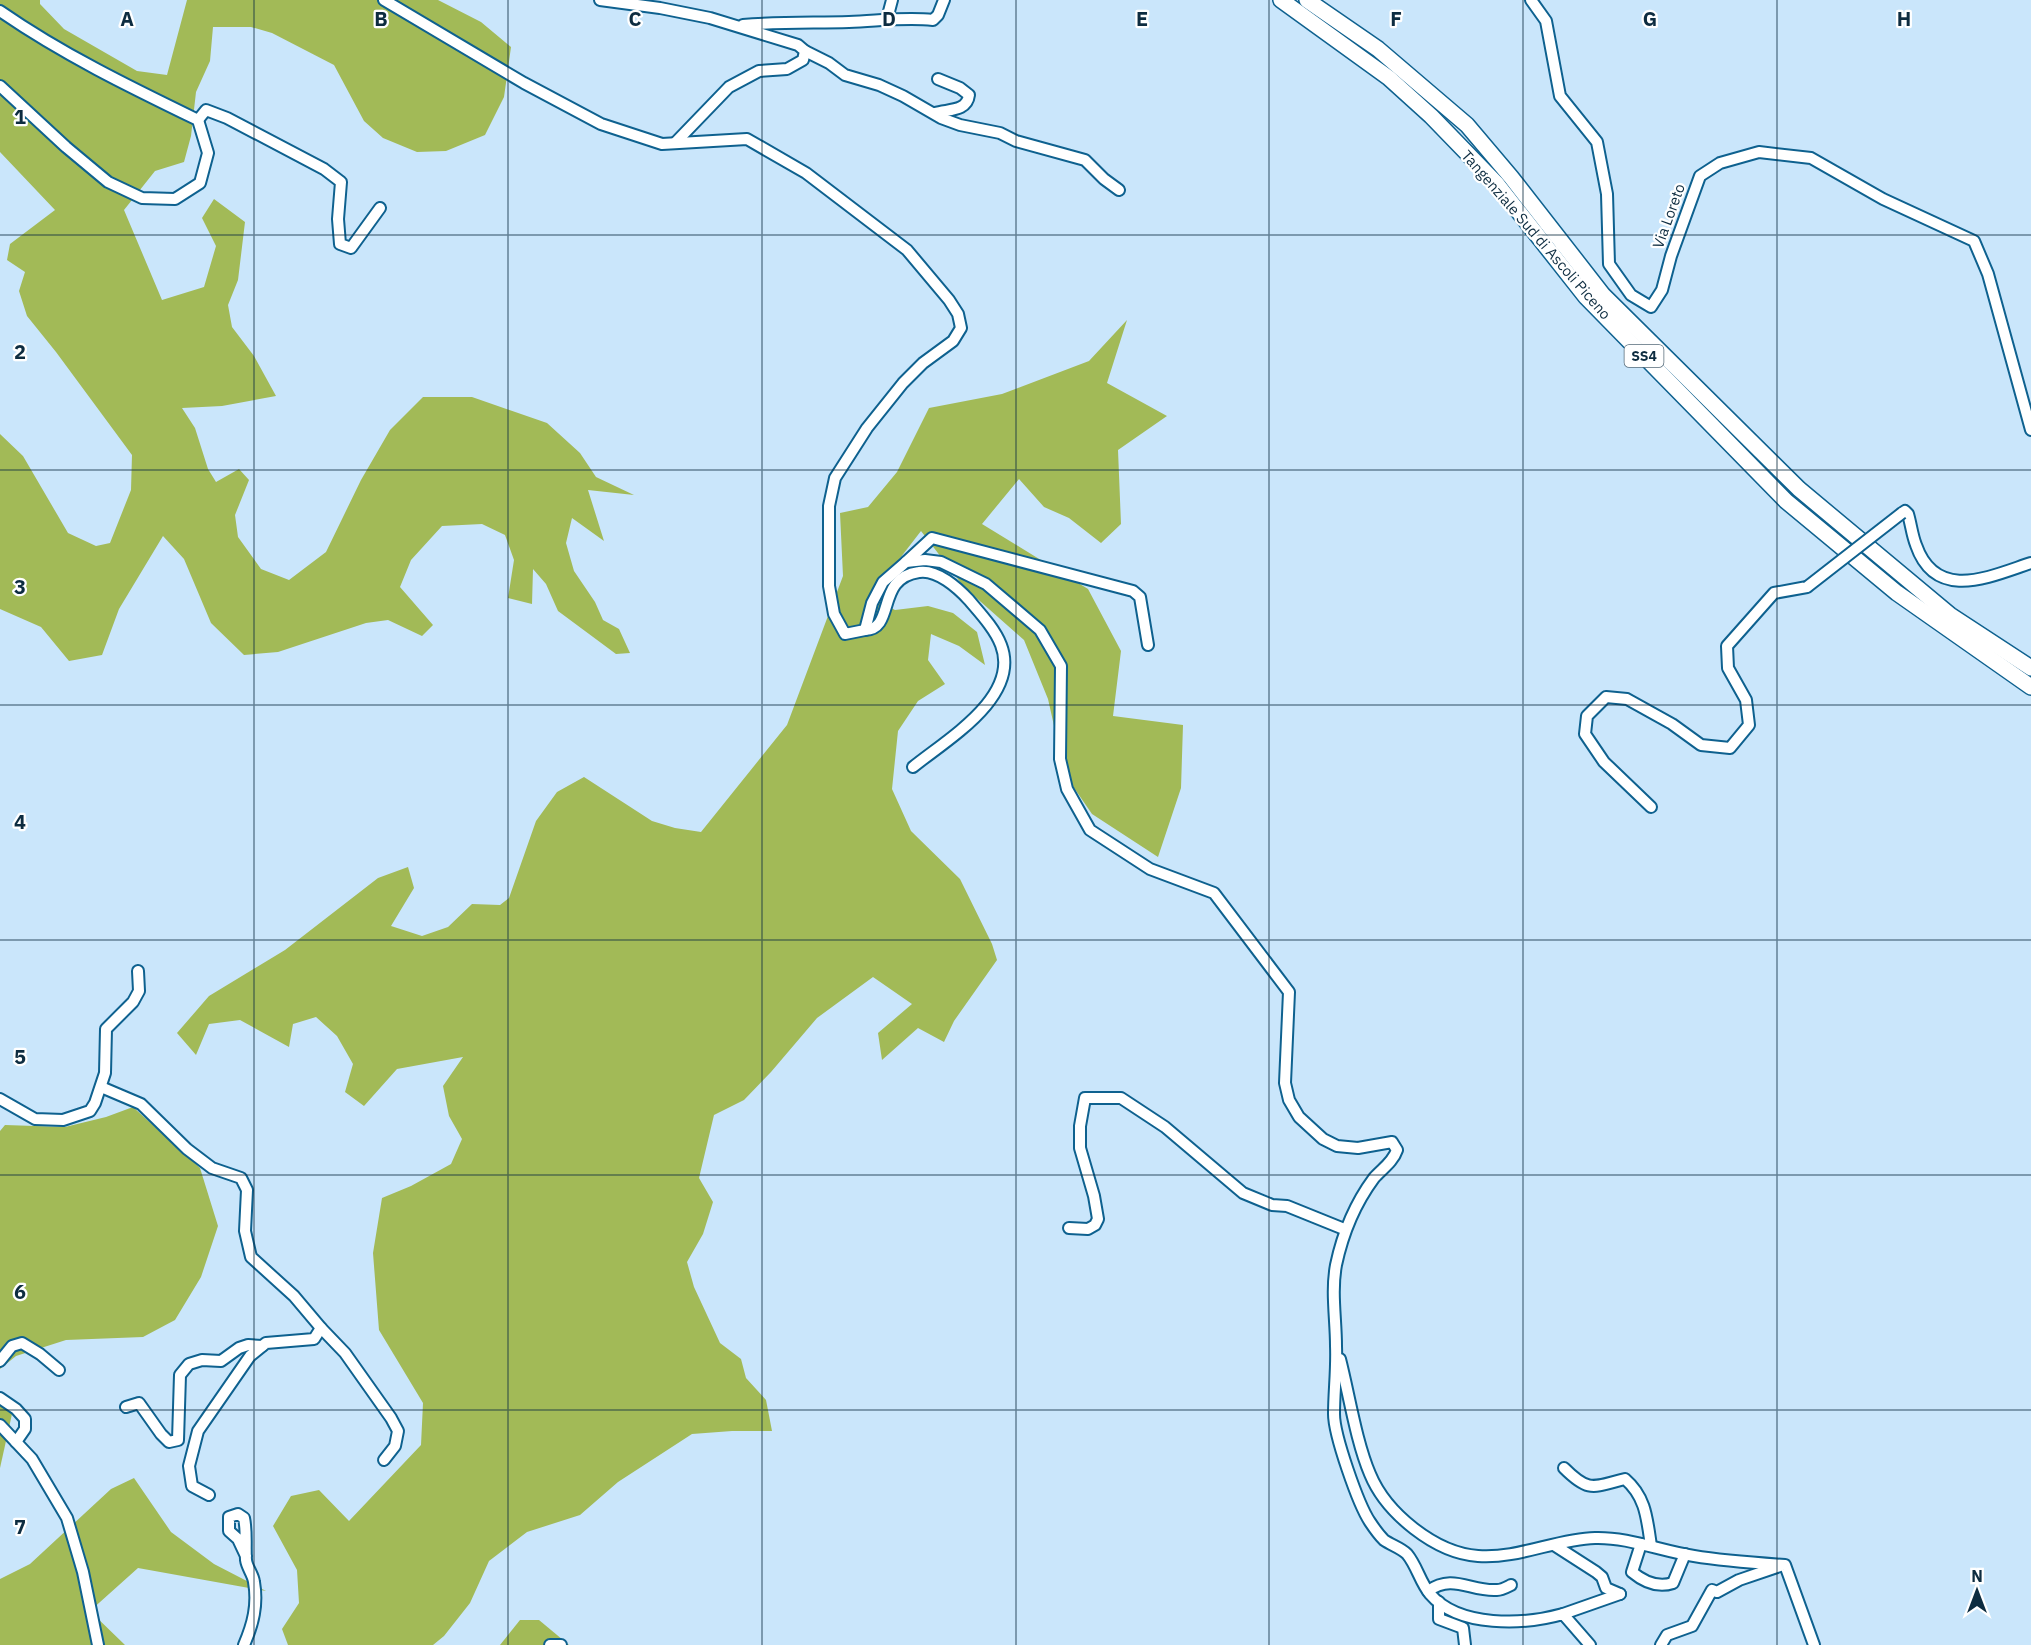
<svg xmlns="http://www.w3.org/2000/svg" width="2031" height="1645" font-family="'IBM Plex Sans',sans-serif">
<rect width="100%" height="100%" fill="#cae6fb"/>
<g fill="#a2ba57">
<polygon points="0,0 40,0 40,4 64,29 137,71 167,75 187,0 438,0 481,22 511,47 504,97 485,135 446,151 417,152 383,138 364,121 334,65 272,33 251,27 213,27 210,61 196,92 191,136 184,162 155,171 124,210 162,300 204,287 216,246 202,218 214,199 245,222 238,280 228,305 232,327 254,356 276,396 222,406 182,408 195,428 208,469 216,482 239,469 249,480 235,515 238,537 261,569 289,580 326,552 361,480 390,430 423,397 472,397 547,423 580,453 596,477 634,495 588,490 604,541 572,518 566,543 574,571 595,602 603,620 619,629 630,653 616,654 558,611 546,584 533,569 532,604 508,598 514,560 505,535 482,524 442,526 411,560 400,587 433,625 422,636 388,620 366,623 278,652 244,655 211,623 184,559 163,536 119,609 102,655 69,661 41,627 0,609 0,434 23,456 68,533 96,546 110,543 131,490 132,455 56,352 27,316 19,291 25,272 7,260 10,244 55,210 0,152"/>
<polygon points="1127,320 1107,383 1167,416 1118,450 1121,524 1101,543 1069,518 1044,507 1019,479 982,524 1088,589 1121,651 1113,716 1183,725 1181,788 1158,857 1092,814 1070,782 1059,748 1048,699 1024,640 964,587 921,531 870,597 895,610 928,606 953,613 977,632 985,665 959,646 931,634 928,660 945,684 918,701 898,731 892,789 911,831 960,879 992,944 997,960 954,1021 944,1042 918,1028 882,1060 878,1033 912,1004 873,977 817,1018 771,1072 744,1100 714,1115 699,1178 713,1202 703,1234 687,1262 694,1287 720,1343 741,1359 746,1378 766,1400 772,1431 732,1431 692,1434 618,1482 580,1515 527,1532 489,1561 470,1603 444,1636 433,1645 288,1645 282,1629 299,1603 297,1570 273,1526 291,1496 319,1490 349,1521 421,1445 423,1403 379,1330 373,1253 382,1198 411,1186 451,1164 462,1139 449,1116 443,1086 463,1057 397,1069 364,1106 345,1092 353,1064 337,1036 316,1017 293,1024 289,1047 240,1020 209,1024 196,1055 177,1033 209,996 285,950 378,878 408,867 414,888 391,926 422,936 448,927 472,904 500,905 509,898 536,821 557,792 584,777 652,821 675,828 701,832 787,725 843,576 840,513 868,507 897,472 929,408 1002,394 1089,361"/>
<polygon points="133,1107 200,1168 218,1226 201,1277 175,1320 143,1337 66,1340 16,1356 0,1369 0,1131 5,1125 65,1127 106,1117"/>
<polygon points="0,1394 12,1414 0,1468"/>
<polygon points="134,1478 171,1532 214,1564 266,1591 138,1568 90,1611 125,1645 0,1645 0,1579 30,1564 111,1489"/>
<polygon points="520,1620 539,1620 569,1645 500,1645"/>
</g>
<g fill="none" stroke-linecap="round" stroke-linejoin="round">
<defs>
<g id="minor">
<path d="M384,0l140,83 77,41 61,20 85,-5 59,34 101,77 42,50 9,14 3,14 -8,13 -30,22 -20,20 -36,45 -32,50 -6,28v80l5,28 11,20 20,-4 7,-27 11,-21 23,-20 19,-2 16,2 45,22 54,46 21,36 -1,93 7,30 23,41 60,39 64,24 75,99 -4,91 4,17 10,17 24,22 14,7 21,2 34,-6 5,8c-4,12 -15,19 -23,28 -20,27 -31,54 -38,87 -5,27 0,54 0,81 1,23 -2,46 -2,68 0,21 24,90 36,108 4,6 9,13 14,18 7,5 17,8 23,14 10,12 13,28 23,40 29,34 94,31 133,20l27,31"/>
<polyline points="600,0 660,8 710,18 798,45 805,51 803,60 787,69 759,71 729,87 675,143"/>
<polyline points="1531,0 1546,21 1560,96 1597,142 1607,194 1609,264 1631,295 1651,307 1662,290 1671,256 1700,176 1720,163 1759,152 1811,158 1883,199 1974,241 1988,274 2031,430"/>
<path d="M0,11c62,43 130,76 198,109l10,33 -8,30 -25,16 -33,-1 -34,-16 -42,-35 -66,-61"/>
<polyline points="887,19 892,0"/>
<path d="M743,25c35,-3 70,-2 106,-3 29,-1 55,-5 84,-2l5,-5 6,-15"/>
<polyline points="805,51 829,63 845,75 879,85 903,96 941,118 960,125 1000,133 1016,141 1085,160 1104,179 1119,190"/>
<path d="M935,113c13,-4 32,-1 34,-18l-9,-7 -22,-9"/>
<polyline points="198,120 206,110 227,118 324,169 341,182 338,219 340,244 351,248 380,208"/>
<path d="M1902,513l3,-2 3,3c3,10 4,21 8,31 20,58 75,31 115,18"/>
<polyline points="906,562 932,538 1133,591 1140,597 1148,645"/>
<path d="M865,630c31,-1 10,-52 54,-58 18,-3 39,16 50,28 11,13 26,29 32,45 20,52 -55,95 -88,122"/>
<polyline points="1651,807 1604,762 1585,734 1587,716 1606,697 1627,699 1672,724 1701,745 1730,748 1749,725 1746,700 1728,668 1727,646 1774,593 1807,587"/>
<polyline points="101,1087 141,1104 187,1149 212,1168 241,1178 247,1190 245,1231 251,1257 294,1296 321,1328 314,1339 266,1343 250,1356 198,1431 189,1466 192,1486 209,1495"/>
<polyline points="0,1099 35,1119 63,1120 90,1111 95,1103 105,1073 106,1029 133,1002 139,991 138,971"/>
<polyline points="1069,1228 1088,1229 1095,1225 1098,1219 1094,1196 1080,1148 1080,1126 1085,1098 1121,1098 1165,1127 1243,1193 1272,1205 1287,1206 1344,1229"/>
<polyline points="321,1328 345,1353 391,1418 398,1431 395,1446 384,1460"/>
<path d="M1340,1359c9,35 16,82 30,115 16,39 65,79 108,82 40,3 78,-17 117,-18 33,-1 66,13 99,18 29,5 60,7 91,9l29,80"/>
<polyline points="0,1361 12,1346 22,1343 40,1354 59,1370"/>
<polyline points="0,1398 16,1409 25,1419 25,1429 16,1442"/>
<polyline points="126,1407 139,1403 161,1434 169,1442 178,1440 180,1375 189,1364 202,1360 221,1361 239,1348 248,1345 262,1346"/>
<polyline points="0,1425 32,1459 67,1518 83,1572 98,1645"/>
<path d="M1564,1468c25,25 29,19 61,11 21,18 22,40 26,67"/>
<path d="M1641,1544l-9,28c12,10 26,16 41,11l12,-29"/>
<polyline points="1554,1545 1596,1572 1602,1577 1606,1588 1620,1594"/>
<path d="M1428,1591c25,-18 43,1 69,-1 5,0 10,-3 14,-5"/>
<polyline points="1439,1602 1439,1619 1463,1628 1465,1645"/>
<polyline points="1563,1614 1620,1594"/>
<path d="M244,1645c9,-21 14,-40 10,-63 -1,-8 -7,-14 -8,-22 -1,-14 1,-28 -2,-42l-6,-4 -9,3v14l9,8 8,17"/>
<polyline points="550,1645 561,1645"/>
<polyline points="1661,1645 1667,1635 1692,1626 1712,1590 1717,1592 1739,1580 1780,1566"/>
</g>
<g id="highway">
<polyline points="1281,0 1389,78 1431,116 1496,183 1586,297 1786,501 1897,593 2031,687"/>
<polyline points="1307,0 1378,49 1467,125 1511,177 1603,295 1799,489 1950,615 2031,668"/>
</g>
</defs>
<use href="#minor" stroke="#0e618f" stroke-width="14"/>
<use href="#highway" stroke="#0e618f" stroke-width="18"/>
<use href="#minor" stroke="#fff" stroke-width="10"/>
<use href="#highway" stroke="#fff" stroke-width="15"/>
<defs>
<polyline id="minor-bridge" points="1807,587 1902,513"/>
</defs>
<use href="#minor-bridge" stroke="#0e618f" stroke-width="14" stroke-linecap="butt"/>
<use href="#minor-bridge" stroke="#fff" stroke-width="10"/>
</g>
<path fill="none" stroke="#0d2c40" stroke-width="1.5" stroke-opacity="0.55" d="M254,0v1645M508,0v1645M762,0v1645M1016,0v1645M1269,0v1645M1523,0v1645M1777,0v1645M0,235h2031M0,470h2031M0,705h2031M0,940h2031M0,1175h2031M0,1410h2031"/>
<g text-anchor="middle" stroke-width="4.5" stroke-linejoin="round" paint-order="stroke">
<rect fill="#fff" stroke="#566b79" stroke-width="1.5" x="1624.5" y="345" width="39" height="22" rx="4.5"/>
<g font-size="14" font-weight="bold" fill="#0d2c40">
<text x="1644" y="361">SS4</text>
</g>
<g font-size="15" fill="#0d2c40" stroke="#fff">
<text transform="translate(1669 216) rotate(-70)" y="5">Via Loreto</text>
<text transform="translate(1536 235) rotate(49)" y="5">Tangenziale Sud di Ascoli Piceno</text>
</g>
</g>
<g font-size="20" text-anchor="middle" font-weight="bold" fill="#0d2c40" stroke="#fff" stroke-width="4.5" stroke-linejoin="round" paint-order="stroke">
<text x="127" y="26">A</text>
<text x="381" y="26">B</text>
<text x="635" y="26">C</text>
<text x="889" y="26">D</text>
<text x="1142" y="26">E</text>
<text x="1396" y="26">F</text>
<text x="1650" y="26">G</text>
<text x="1904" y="26">H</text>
<text x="20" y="124">1</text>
<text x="20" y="359">2</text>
<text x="20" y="594">3</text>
<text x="20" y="829">4</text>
<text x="20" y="1064">5</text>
<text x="20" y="1299">6</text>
<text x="20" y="1534">7</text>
</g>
<g transform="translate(1977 1591)" stroke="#ffffff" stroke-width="4.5" paint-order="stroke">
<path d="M0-4.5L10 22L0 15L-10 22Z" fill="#0d2c40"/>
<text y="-9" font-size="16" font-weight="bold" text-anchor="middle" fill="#0d2c40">N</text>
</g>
</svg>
